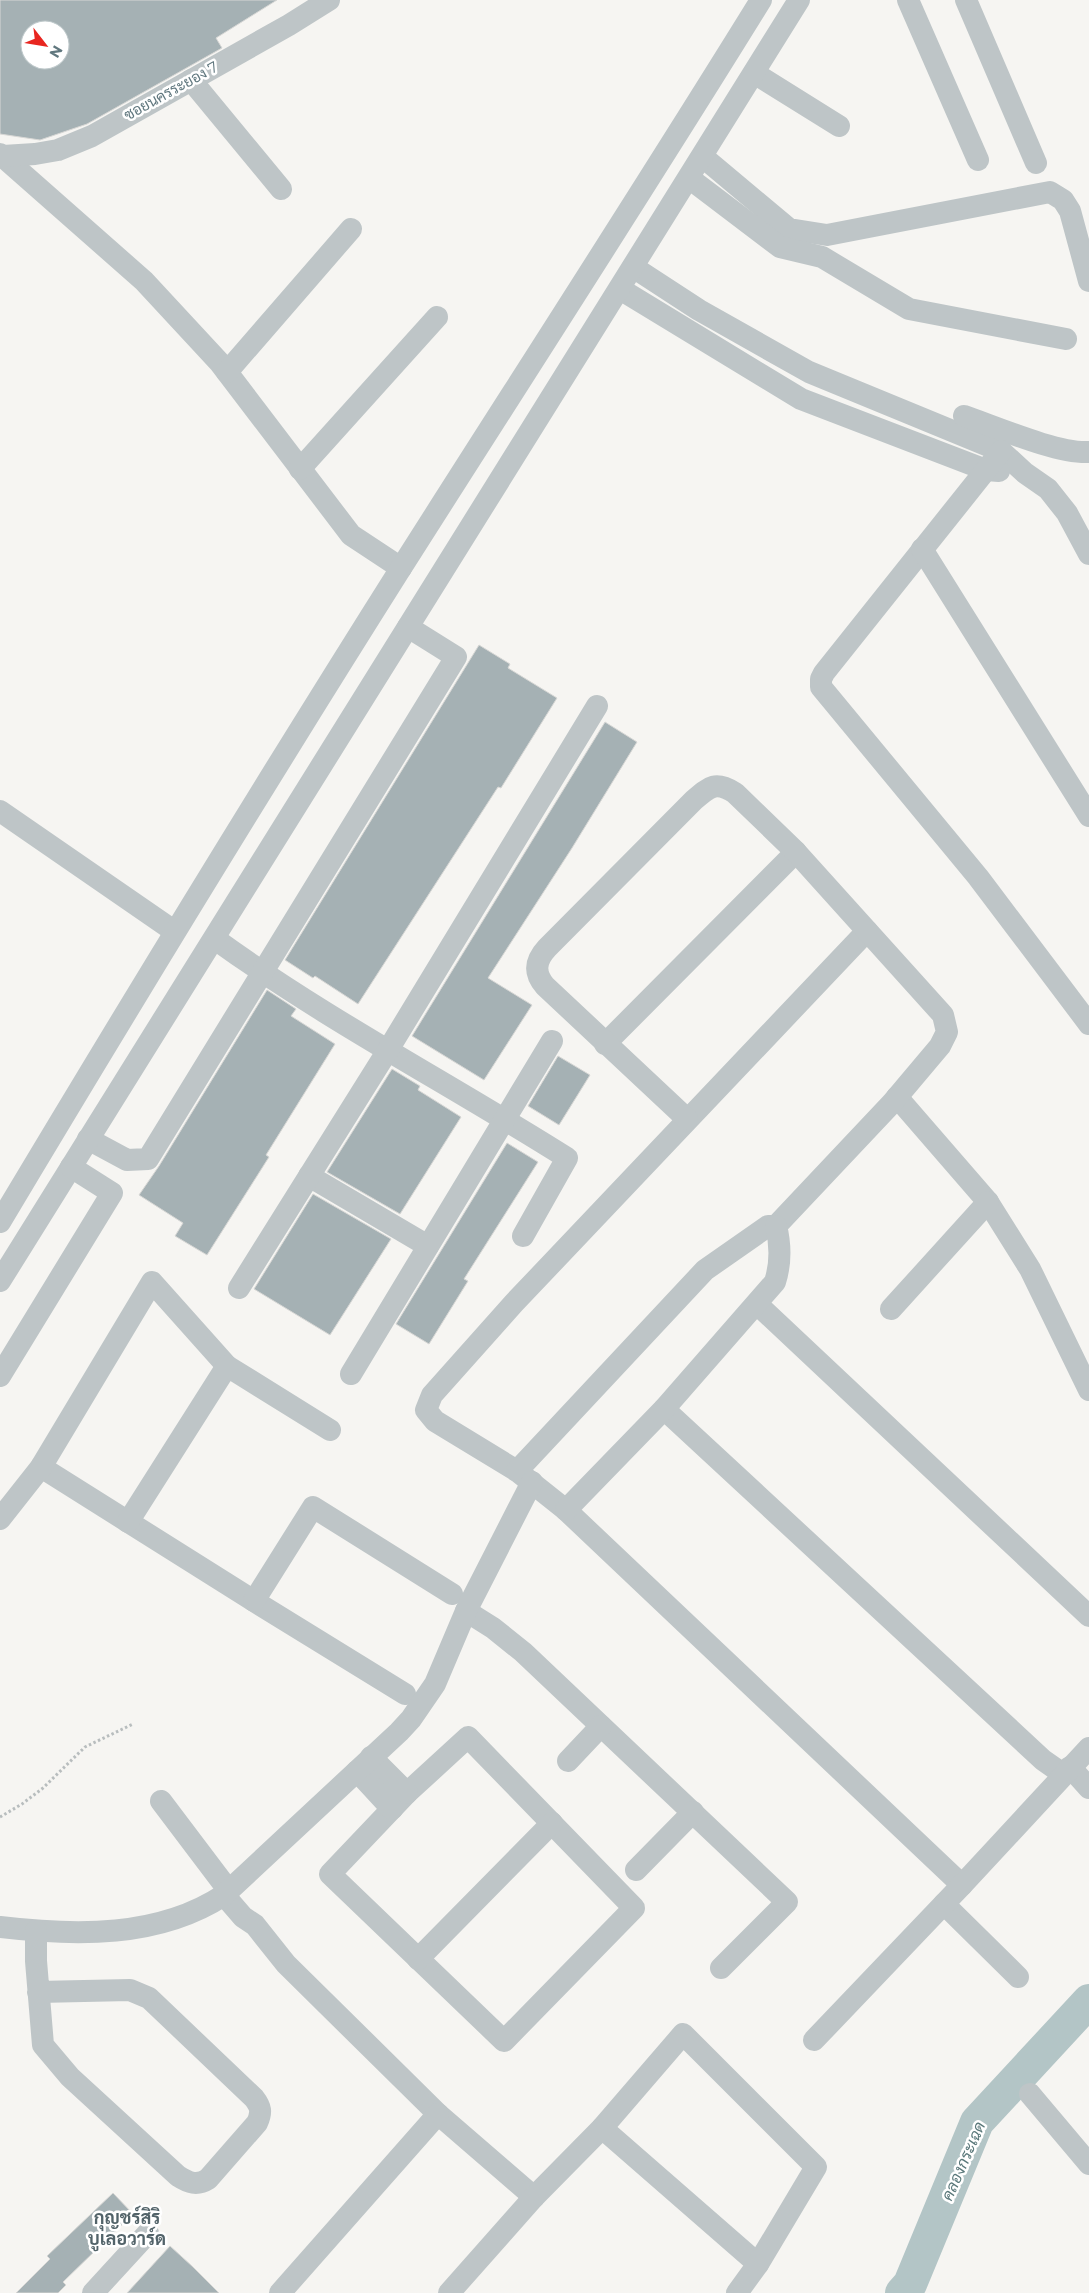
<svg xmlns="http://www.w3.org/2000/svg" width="1089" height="2293" font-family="Montserrat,Sarabun,sans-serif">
<rect width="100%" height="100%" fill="#f6f5f2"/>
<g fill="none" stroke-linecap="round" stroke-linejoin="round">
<polyline stroke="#b3c5c6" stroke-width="34" points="902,2293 910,2284 977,2122 1089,2001"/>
</g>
<g fill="#a5b1b4" stroke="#d7d7d5" fill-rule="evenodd">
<path d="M0,0h277l-61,38 6,10 -135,76 -47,16 -40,-6zM30,30h30v30h-30z"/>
<polygon points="479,645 510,664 508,668 557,698 501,788 498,787 358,1004 315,976 313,978 285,960"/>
<polygon points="605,722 637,742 572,848 488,978 532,1005 484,1080 412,1036"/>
<polygon points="267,990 296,1009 291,1016 335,1044 266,1155 269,1157 207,1255 175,1236 183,1223 139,1195 159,1166"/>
<polygon points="558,1056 590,1075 559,1125 528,1106"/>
<polygon points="392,1069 420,1086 418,1090 461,1117 400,1214 327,1172"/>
<polygon points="507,1143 538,1162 464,1279 468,1281 429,1344 396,1324"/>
<polygon points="313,1194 391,1239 330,1335 254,1289"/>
<polygon points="113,2193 133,2214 63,2282 66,2285 58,2293 16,2293 50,2259 47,2256"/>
<polygon points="170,2246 193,2267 219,2293 127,2293"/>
</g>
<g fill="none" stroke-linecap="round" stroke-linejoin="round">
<polyline stroke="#b8bdbe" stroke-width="3" stroke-dasharray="2.5 2.5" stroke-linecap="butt" points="0,1817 22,1804 43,1788 85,1747 133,1724"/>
<g stroke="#bec5c7" stroke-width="22">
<polyline points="908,0 978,160"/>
<polyline points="966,0 1036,163"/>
<polyline points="754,73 839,126"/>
<polyline points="191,80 281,189"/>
<polyline points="0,154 144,281 220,363 351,535 401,568"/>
<polyline points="3,156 35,154 58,150 92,136 289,25 329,0"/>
<polyline points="703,157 789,229 827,235 1050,192 1063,200 1070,211 1089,281"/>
<polyline points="689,178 780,247 822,257 909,309 1066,339"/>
<polyline points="633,267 699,310 809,372 1001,451 1025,473 1048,489 1067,513 1089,554"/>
<polyline points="620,289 801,399 986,470 999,471"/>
<polyline points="227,372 351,229"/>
<path d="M964,416c32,11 94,38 125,36"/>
<polyline points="1001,451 824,673 821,679 821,687 978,877 1089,1024"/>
<polyline points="300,469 437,317"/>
<polyline points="922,549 1089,816"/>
<polyline points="0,811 174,931"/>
<polyline points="867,931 514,1303 432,1395 426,1410 435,1421 517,1471 566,1510 962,1885"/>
<path d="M215,939c112,81 235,145 352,219l-44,78"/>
<polyline points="605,1044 796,852"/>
<polyline points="897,1097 988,1202 1030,1269 1089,1390"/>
<polyline points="88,1139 127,1160 148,1159 456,657 408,627"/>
<polyline points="309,1176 428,1246"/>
<path d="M0,1222c131,-219 264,-437 401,-654 120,-189 242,-377 360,-568"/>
<polyline points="0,1281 799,0"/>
<polyline points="239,1288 388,1050 597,706"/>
<polyline points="757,1304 1089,1616"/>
<polyline points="891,1309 988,1202"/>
<polyline points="351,1374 552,1041"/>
<polyline points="0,1376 112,1193 71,1167"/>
<polyline points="664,1409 1043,1760 1063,1774"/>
<polyline points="41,1467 254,1601 405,1694"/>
<path d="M517,1471l188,-201 63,-44h8l116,-123 48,-57 7,-14 -4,-17 -147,-163 -61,-59c-19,-12 -25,-7 -41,7l-147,148c-12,13 -13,25 -2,38l142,133"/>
<path d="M566,1510l98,-101 111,-127c6,-19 6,-36 1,-56"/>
<polyline points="0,1519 41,1467 152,1282 227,1366"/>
<polyline points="128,1522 227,1366 330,1430"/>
<polyline points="254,1601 313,1507 452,1594"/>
<polyline points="466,1611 493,1628 523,1652 787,1902 721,1968"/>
<polygon points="468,1737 634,1908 504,2041 330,1874 407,1793"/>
<polyline points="371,1757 407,1793"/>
<polyline points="568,1761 601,1726"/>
<polyline points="1070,1767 1089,1788"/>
<polyline points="357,1771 392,1809"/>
<polyline points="161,1801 229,1891"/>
<polyline points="636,1870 693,1812"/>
<polyline points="224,1895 243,1917 255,1925 286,1964 438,2114 534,2197"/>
<polyline points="944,1904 1018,1977"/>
<path d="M0,1927c75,9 159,11 224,-32l175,-163 12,-13 24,-35 31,-73 66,-129"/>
<path d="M36,1931v30l7,84 27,32 108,99c11,7 19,10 30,3l49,-56c5,-11 4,-16 -3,-25l-105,-100 -19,-8 -92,2"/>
<polyline points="418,1959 552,1823"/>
<polyline points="814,2040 962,1885 1089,1748"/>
<polyline points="1030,2094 1089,2164"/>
<polyline points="602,2128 758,2264"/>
<polyline points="93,2293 148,2233"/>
<polyline points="280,2293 438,2114"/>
<polyline points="449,2293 534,2197 602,2128 683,2034 816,2167 758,2264 737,2293"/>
</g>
</g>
<g text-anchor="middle" stroke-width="5" stroke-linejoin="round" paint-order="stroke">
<g font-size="15" fill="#60777e" stroke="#fff">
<text transform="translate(171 91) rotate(-29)" y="5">ซอยนครระยอง 7</text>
</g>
<g font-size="16" font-style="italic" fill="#5a787a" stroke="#fff">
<text transform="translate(963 2161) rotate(-66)" y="6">คลองกระเฉด</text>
</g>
<g font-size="18" font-weight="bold" fill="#526369" stroke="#fff">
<text x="127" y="2224">กุญชร์สิริ<tspan x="127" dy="21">บูเลอวาร์ด</tspan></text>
</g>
</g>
<g transform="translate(45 45) rotate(121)"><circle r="24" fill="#ffffff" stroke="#bfc9cb"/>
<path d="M0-4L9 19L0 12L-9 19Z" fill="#e82620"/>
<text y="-8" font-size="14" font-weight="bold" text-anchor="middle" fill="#60777e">N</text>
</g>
</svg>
